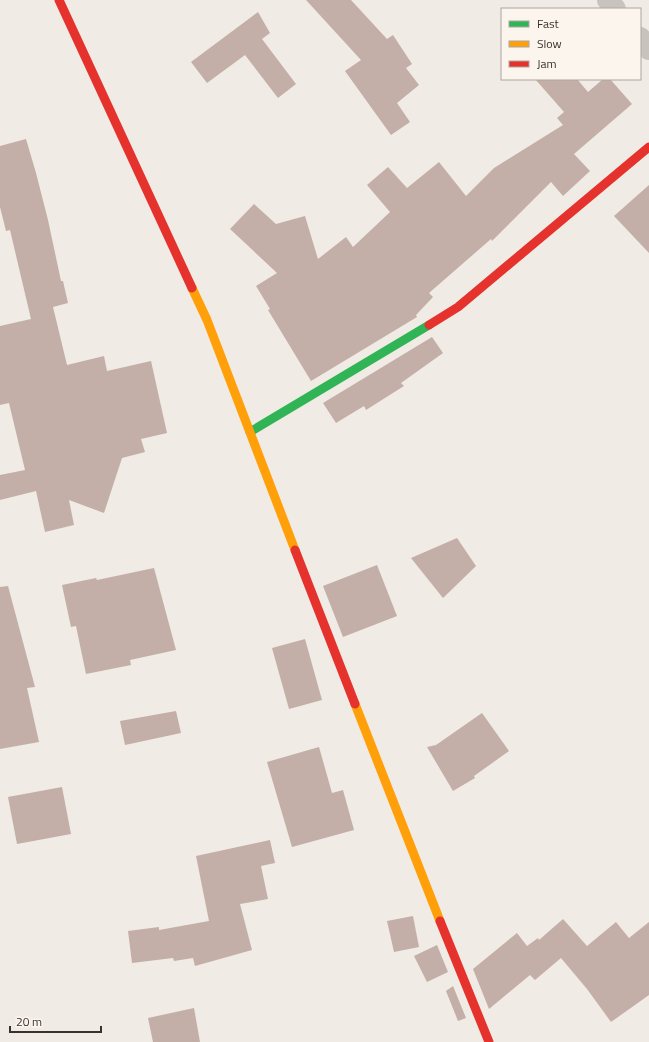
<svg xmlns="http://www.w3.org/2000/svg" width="649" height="1042" font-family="'Titillium Web',sans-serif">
<rect width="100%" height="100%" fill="#f0ebe5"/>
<g fill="#c3afa7">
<polygon points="306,0 351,0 387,39 393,35 412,64 406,68 419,85 397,103 410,122 391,135 345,71 361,60"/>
<polygon points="258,12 270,33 262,39 296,84 278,98 245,55 207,83 191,62"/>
<polygon points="535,79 577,79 588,92 603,79 610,79 632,104 574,154 590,171 563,196 551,182 492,241 491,239 429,293 433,297 416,315 417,317 311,381 268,310 270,309 256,286 277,273 230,229 254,204 276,224 305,216 318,259 346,237 353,247 390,212 367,185 388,167 407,188 439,162 466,196 494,168 563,125 557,118 564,112"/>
<polygon points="26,139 36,173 48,220 61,281 63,281 68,303 53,307 67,365 104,356 107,371 151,361 167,433 141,439 145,452 122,458 104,513 69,500 74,525 45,532 36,491 0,500 0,475 25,470 9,403 0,405 0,326 31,319 10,230 6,231 0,207 0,146"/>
<polygon points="649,185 649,253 614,216"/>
<polygon points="432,337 443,353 401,383 404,386 366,410 364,406 336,423 323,403"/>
<polygon points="457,538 476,566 443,598 411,558"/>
<polygon points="377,565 397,616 343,637 323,586"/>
<polygon points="154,568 176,650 130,660 131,665 86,674 76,626 71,627 62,585 96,578 97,580"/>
<polygon points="8,586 35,687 27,688 39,742 0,749 0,587"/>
<polygon points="305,639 322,700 289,709 272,648"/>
<polygon points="176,711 181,733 125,745 120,721"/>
<polygon points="482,713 509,751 474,776 475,778 453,791 427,747 436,745"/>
<polygon points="319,747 332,793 343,790 354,830 292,847 267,762"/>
<polygon points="62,787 71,834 17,844 8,797"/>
<polygon points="270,840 275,863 261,866 268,899 240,904 252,950 195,966 193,958 174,961 173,958 132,963 128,931 159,927 159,930 209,921 196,856"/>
<polygon points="413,916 419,947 394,952 387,921"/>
<polygon points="563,919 587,946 616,922 629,938 649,922 649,995 611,1022 587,989 561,958 535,980 530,975 489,1009 473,969 517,933 527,946 538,938 539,940"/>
<polygon points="437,945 448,972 427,982 414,956"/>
<polygon points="453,986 466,1018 458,1021 446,991"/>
<polygon points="194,1008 200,1042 153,1042 148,1018"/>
</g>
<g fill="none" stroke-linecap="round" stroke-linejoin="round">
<g stroke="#c9c3be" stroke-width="22">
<polyline points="608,0 615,9"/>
<polyline points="640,38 649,49"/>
</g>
<polyline stroke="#30b455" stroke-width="9" points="250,432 429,325"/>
<g stroke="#ff9f0a" stroke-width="9">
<polyline points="192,288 207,320 295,550"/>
<polyline points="355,704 440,921"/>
</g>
<g stroke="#e5322d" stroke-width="9">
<polyline points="59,0 192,288"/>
<polyline points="429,325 458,307 649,147"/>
<polyline points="295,550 355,704"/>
<polyline points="440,921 489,1042"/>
</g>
</g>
<rect x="501" y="8" width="140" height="72" fill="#fbf5ee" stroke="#aea6a0"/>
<rect x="509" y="21" width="20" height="6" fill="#30b455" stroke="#aea6a0"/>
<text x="537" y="28" font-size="12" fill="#3b302b">Fast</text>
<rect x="509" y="41" width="20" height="6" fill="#ff9f0a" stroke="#aea6a0"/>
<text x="537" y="48" font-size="12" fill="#3b302b">Slow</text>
<rect x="509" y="61" width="20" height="6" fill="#e5322d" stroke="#aea6a0"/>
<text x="537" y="68" font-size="12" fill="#3b302b">Jam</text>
<path d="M10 1026v6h91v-6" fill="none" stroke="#3b302b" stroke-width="2"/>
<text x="16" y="1026" font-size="12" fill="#3b302b" stroke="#fbf5ee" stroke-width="3" paint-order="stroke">20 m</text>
</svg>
